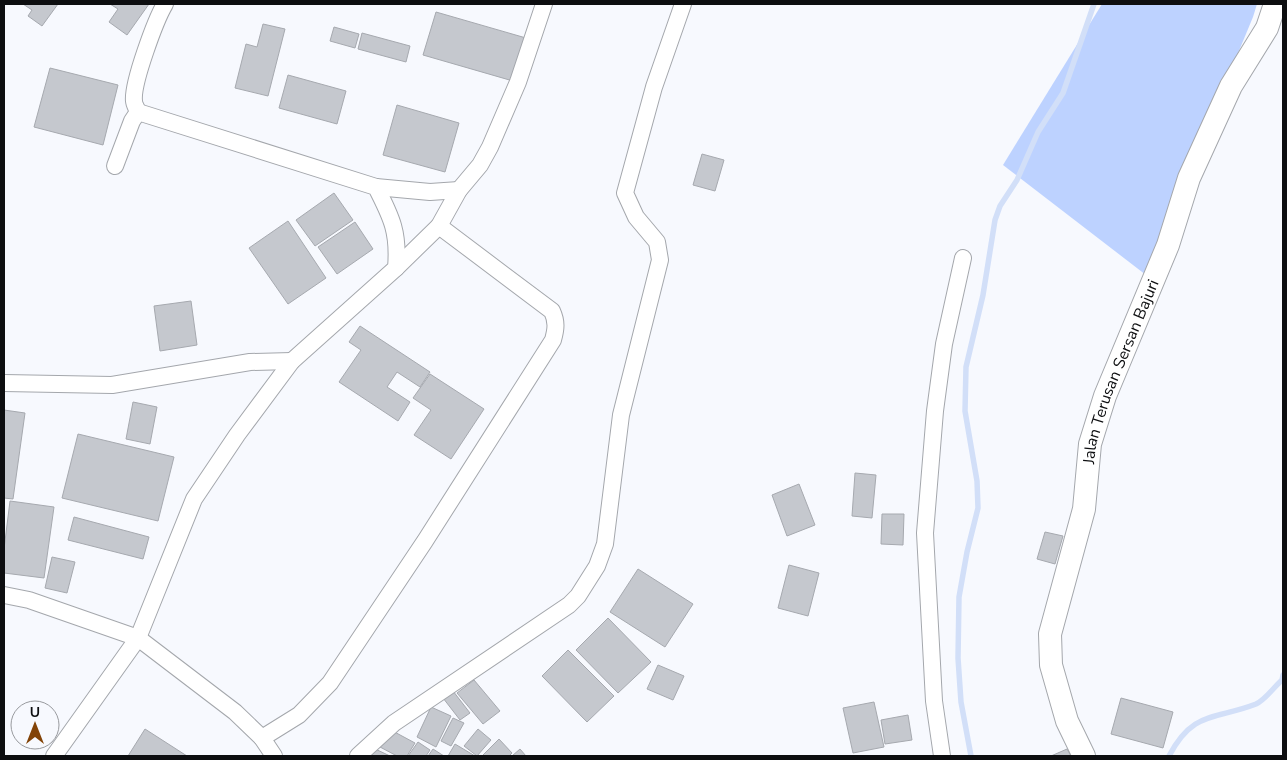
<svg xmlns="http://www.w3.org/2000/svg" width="1287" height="760" font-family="'Nunito Sans',sans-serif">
<rect width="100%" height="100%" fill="#f7f9fe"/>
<polygon fill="#bdd2ff" points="1102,4 1257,4 1253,17 1146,275 1003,165"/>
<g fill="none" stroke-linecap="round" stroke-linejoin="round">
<g stroke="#d2dff8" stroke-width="5.5">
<polyline points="971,756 961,702 958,658 959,597 967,552 978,508 977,481 965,411 966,367 983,295 995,220 1000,206 1017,180 1038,132 1063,93 1094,4"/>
<path d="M1169,756c24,-46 46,-36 87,-52 9,-4 18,-17 26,-24l1,-5"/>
</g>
</g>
<g fill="#c5c8ce" stroke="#a6a9af">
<polygon points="23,4 58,4 42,26 28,16 32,10"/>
<polygon points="110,4 149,4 127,35 109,22 118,9"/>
<polygon points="436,12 526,38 513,81 423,55"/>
<polygon points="263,24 285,29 268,96 235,88 246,44 257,47"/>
<polygon points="334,27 359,34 355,48 330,41"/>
<polygon points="362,33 410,46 406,62 358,49"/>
<polygon points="50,68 118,85 103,145 34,127"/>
<polygon points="288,75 346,91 337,124 279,108"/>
<polygon points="397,105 459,123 445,172 383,155"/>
<polygon points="702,154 724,160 715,191 693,185"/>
<polygon points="334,193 353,220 315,246 296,220"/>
<polygon points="288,221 326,278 288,304 249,248"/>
<polygon points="355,222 373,249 337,274 318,247"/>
<polygon points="191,301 197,345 160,351 154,306"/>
<polygon points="360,326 430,372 420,387 397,372 387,387 410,402 398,421 339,382 361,350 349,342"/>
<polygon points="430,374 484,409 451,459 414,435 431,410 413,398"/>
<polygon points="133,402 157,407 150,444 126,439"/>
<polygon points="4,410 25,413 13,499 4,498"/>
<polygon points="78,434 174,457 158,521 62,498"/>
<polygon points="855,473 876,475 872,518 852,516"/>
<polygon points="799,484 815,525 787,536 772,495"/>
<polygon points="10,501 54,507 44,578 4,573 4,549"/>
<polygon points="882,514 904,514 903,545 881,544"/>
<polygon points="74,517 149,537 143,559 68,540"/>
<polygon points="1045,532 1063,536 1055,564 1037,559"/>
<polygon points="52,557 75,562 67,593 45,588"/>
<polygon points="789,565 819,573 808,616 778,608"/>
<polygon points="638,569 693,604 665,647 610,612"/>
<polygon points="608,618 651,662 618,693 576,650"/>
<polygon points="568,650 614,696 587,722 542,676"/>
<polygon points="658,665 684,676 673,700 647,689"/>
<polygon points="474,680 500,711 483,724 457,693"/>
<polygon points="453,691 470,713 460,720 443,698"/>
<polygon points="1121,698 1173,712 1163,748 1111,734"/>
<polygon points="874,702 884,747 853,753 843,708"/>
<polygon points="431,707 451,716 436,747 417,737"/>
<polygon points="908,715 912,740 885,744 881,720"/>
<polygon points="453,718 464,723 451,746 441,741"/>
<polygon points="145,729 187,756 128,756"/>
<polygon points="389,729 415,743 407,756 397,756 380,747"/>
<polygon points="478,729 491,740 477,756 464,746"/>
<polygon points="499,739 512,753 509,756 482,756"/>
<polygon points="418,742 430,750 426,756 408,756"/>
<polygon points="455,744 475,756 448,756"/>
<polygon points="371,747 390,756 366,756"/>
<polygon points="433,749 444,756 428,756"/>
<polygon points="520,749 526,756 512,756"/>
<polygon points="1067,749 1071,756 1051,756"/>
</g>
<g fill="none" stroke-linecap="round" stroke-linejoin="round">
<defs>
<g id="minor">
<path d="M138,112c-1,-3 -4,-8 -4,-11 -2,-18 22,-82 31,-97"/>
<polyline points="115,166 132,121 138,112"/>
<polyline points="376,187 430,192 459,190"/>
<polyline points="396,268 439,226 459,190 480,165 490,147 518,82 544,4"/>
<polyline points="4,383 112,385 250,362 292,361"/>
<polyline points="4,595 29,600 138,638 235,712 262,738 274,756"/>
<path d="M262,738l37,-23 31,-32 95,-142 128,-201c3,-11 4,-18 -1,-29l-113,-85"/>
<path d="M54,756l84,-118 56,-139 43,-64 55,-74 104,-93c3,-35 -4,-50 -20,-81l-238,-75"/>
<polyline points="358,756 394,723 569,605 578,596 597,566 605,544 621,415 660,260 657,242 636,217 625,193 654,87 683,4"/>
<polyline points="942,756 934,701 925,533 935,411 944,344 963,258"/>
</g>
<g id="secondary">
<path id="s1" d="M1084,756l-17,-35 -16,-56 -1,-31 34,-125 6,-65 15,-48 63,-151 21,-67 42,-92 36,-58 8,-24"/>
</g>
</defs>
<use href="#minor" stroke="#a4a7ac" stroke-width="18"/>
<use href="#secondary" stroke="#a4a7ac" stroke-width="24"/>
<use href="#minor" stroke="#fff" stroke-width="16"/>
<use href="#secondary" stroke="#fff" stroke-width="22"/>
</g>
<g text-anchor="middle" stroke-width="4" stroke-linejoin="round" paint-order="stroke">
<g font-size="16" fill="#0d0e10" stroke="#f7f9fe">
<text dy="6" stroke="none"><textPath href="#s1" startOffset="401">Jalan Terusan Sersan Bajuri</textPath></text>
</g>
</g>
<rect width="1287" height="760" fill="none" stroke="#0d0e10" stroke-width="10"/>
<g transform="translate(35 725)"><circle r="24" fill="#f7f9fe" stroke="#999b9f"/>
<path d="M0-4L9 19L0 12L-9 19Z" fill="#824307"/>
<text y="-8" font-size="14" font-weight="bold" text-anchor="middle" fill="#0d0e10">U</text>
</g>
</svg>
